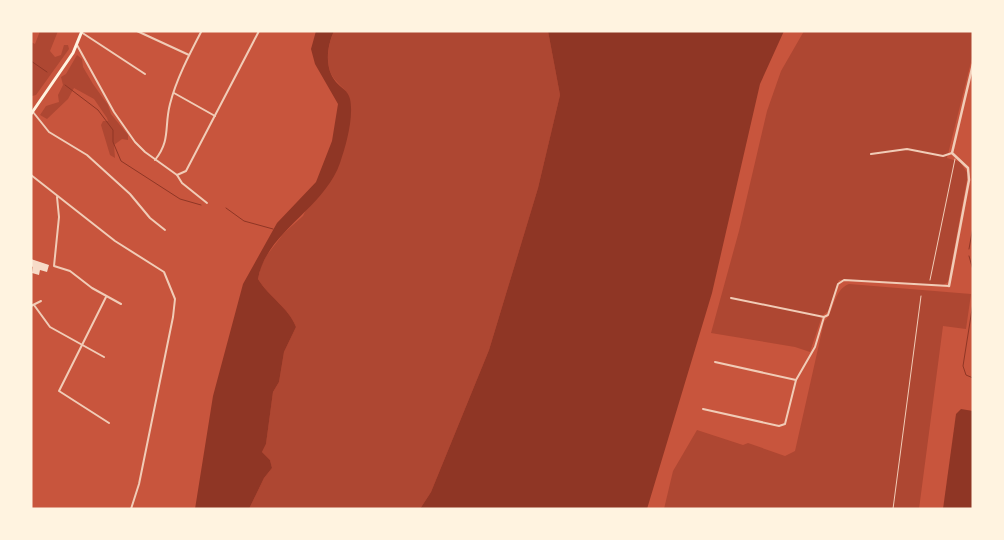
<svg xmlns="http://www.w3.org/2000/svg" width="1004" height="540" font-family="'DejaVu Sans',sans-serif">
<rect width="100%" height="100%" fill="#c8553d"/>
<g fill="#ae4732">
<polygon points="40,31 58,31 50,51 55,57 61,55 64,45 68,45 69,49 36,95 32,96 31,42 35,44"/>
<path d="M334,31h214l12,64 -22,93 -49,162 -58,142 -11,17h-171l15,-31 8,-10 -2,-8 -8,-8 4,-8 7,-52 6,-10 5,-30 12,-25c-7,-19 -27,-30 -38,-48l3,-13 6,-11 17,-22 19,-17 47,-99c0,-6 1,-14 -1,-19 -2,-8 -7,-10 -12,-16 -13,-13 -10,-35 -3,-51z"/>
<polygon points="804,31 973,31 973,54 947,158 960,162 968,174 948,282 943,285 839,280 828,311 822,316 810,352 795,347 711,333 739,231 767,111 781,71"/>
<polygon points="77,55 82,59 83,67 93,84 108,105 111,114 128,135 128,140 122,139 114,145 115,158 110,155 101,125 103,121 108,121 107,118 94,99 74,88 68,99 47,119 40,115 46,106 59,102 58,95 63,85 61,77 66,74"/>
<path d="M849,284l122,10 -5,35 -23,-3 -24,183h-255l9,-38 24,-41 46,15 5,-2 37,13 10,-5 29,-129c11,-11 9,-32 25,-38z"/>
</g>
<g fill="#8f3625">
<path d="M316,31h18c-7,15 -10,37 2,51 5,6 12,8 14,17 4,18 -4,47 -10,64 -16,46 -74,69 -82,116 11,18 31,29 38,48l-12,25 -5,30 -6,10 -7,52 -4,8 8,8 2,8 -8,10 -15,31h-54l18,-113 30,-112 34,-61 39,-41 16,-41 6,-37 -23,-40 -4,-15z"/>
<polygon points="548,31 784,31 760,84 712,293 647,509 420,509 431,492 489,350 538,188 560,95"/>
<polygon points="961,409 973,411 973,509 943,509 956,414"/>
</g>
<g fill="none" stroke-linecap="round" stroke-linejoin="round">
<g stroke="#8f3625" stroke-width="1">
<polyline points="31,61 47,72"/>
<polyline points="65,85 98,110 113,130 113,142 121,161 180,199 201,205"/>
<polyline points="226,208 244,221 273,229"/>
<polyline points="969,249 973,227"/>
<polyline points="969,256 973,270"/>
<polyline points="973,303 963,366 966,375 973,378"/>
</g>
</g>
<polygon fill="#f7dbc8" points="31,259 49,265 47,272 40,270 39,275 32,273 33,267 31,266"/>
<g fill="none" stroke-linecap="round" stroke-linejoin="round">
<g stroke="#f1ccb7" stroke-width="1">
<polyline points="930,280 955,159"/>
<polyline points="893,509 921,296"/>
</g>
<g stroke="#f1ccb7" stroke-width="2">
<polyline points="137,31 189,55"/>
<polyline points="81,32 145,74"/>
<polyline points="77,45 114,112 135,142 145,152 177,175 182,183 207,203"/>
<polyline points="174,93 215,116"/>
<polyline points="33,112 49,132 87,155 130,194 150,218 165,230"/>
<polyline points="871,154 907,149 943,156 952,153"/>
<path d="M155,160c16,-20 9,-33 15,-56 6,-24 19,-49 31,-72"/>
<polyline points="31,175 115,241 164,272 175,299 173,317 139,484 131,509"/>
<polyline points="177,175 186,171 259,31"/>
<polyline points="57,197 59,217 54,266 70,271 92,288 121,304"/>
<polyline points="106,297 59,391 109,423"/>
<polyline points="731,298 824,317 828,315 838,284 844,280 949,286"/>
<polyline points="34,305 50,327 104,357"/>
<polyline points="31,306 41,301"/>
<polyline points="715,362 796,380"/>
<polyline points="703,409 779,426 785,424 796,380 815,347 824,317"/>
</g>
<polyline stroke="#f1ccb7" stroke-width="2.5" points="949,286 969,180 968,168 952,153 973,64"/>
<polyline stroke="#fff3e0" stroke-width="3" points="31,114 73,53 82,31"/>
</g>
<rect width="1004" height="540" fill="none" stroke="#fff3e0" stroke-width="65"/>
</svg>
